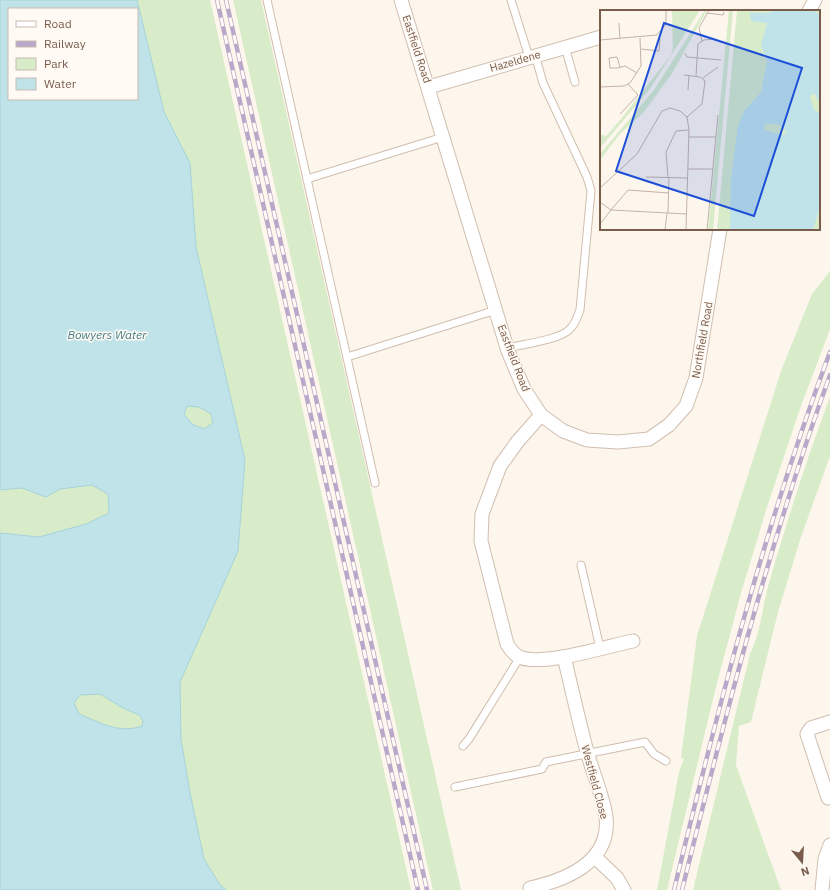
<svg xmlns="http://www.w3.org/2000/svg" width="830" height="890" font-family="'IBM Plex Sans',sans-serif">
<rect width="100%" height="100%" fill="#fdf6ec"/>
<g fill="#d8ecc9" fill-rule="evenodd">
<path d="M0,0h210l201,890h-411zM9,9h128v90h-128z"/>
<polygon points="233,0 261,0 461,890 433,890"/>
<polygon points="830,271 830,329 801,406 767,507 741,593 716,687 667,890 657,890 679,772 684,759 681,758 697,636 781,371 812,294"/>
<path d="M830,397v59l-29,81 -23,75 -27,110 -12,4 -3,39 45,125h-88l57,-236c11,-22 12,-47 19,-71 18,-62 38,-125 61,-186z"/>
</g>
<path fill="#bfe3e8" stroke="#a5d3da" fill-rule="evenodd" d="M0,0h137l27,112 26,51 6,84 49,213 -7,91 -58,131 1,57 9,54 14,66 16,26 6,5h-226v-357l39,4 47,-13 23,-11 -1,-19 -16,-9 -32,4 -14,8 -24,-9 -22,2zM9,9h128v90h-128zM187,406l12,1 12,7 2,9 -9,6 -12,-5 -8,-10zM100,694l21,13 18,8 4,6 -1,5c-23,8 -41,-3 -63,-12l-5,-11 6,-8z"/>
<g fill="none" stroke-linecap="round" stroke-linejoin="round">
<defs>
<g id="lane">
<polyline points="267,0 375,483"/>
<polyline points="511,0 529,57"/>
<polyline points="565,47 575,82"/>
<polyline points="307,179 443,137"/>
<path d="M508,348c15,-4 52,-8 62,-19 6,-6 7,-12 10,-19l11,-119 -4,-14 -44,-94 -8,-28"/>
<polyline points="347,357 496,310"/>
<polyline points="581,565 600,648"/>
<polyline points="463,746 469,739 520,657"/>
<polyline points="455,787 542,769 546,762 645,742 654,754 666,761"/>
</g>
<g id="street">
<polyline points="401,0 508,351 524,389 541,415 563,431 587,440 618,442 649,439 669,425 686,406 696,378 720,229"/>
<polyline points="809,11 815,0"/>
<polyline points="429,87 601,37"/>
<path d="M541,415l-23,26 -18,25 -18,48 -1,27 26,103c3,5 7,10 12,13 24,10 88,-11 114,-16"/>
<polyline points="828,798 807,734 811,728 830,722"/>
<polyline points="595,857 617,878 624,890"/>
<path d="M530,888c36,-8 81,-26 76,-71 -2,-18 -13,-44 -18,-62 -9,-32 -16,-66 -24,-98"/>
<polyline points="822,890 825,859 830,845"/>
</g>
</defs>
<use href="#lane" stroke="#d1beb0" stroke-width="9"/>
<use href="#street" stroke="#d1beb0" stroke-width="15"/>
<use href="#lane" stroke="#fff" stroke-width="7"/>
<use href="#street" stroke="#fff" stroke-width="13"/>
<defs>
<g id="rail">
<polyline points="217,0 418,890"/>
<polyline points="226,0 427,890"/>
<path d="M674,890c44,-182 90,-362 156,-538"/>
<path d="M682,890c43,-173 87,-347 148,-515"/>
</g>
</defs>
<use href="#rail" stroke="#b9a8c9" stroke-width="4.5"/>
<use href="#rail" stroke="#fffaf3" stroke-width="3" stroke-dasharray="9" stroke-linecap="butt"/>
</g>
<g text-anchor="middle" stroke-width="3" stroke-linejoin="round" paint-order="stroke">
<g font-size="11" fill="#7a5c4d" stroke="#fffaf3">
<text transform="translate(417 49) rotate(72)" y="4">Eastfield Road</text>
<text transform="translate(515 61) rotate(-16)" y="4">Hazeldene</text>
<text transform="translate(702 340) rotate(-80)" y="4">Northfield Road</text>
<text transform="translate(514 358) rotate(69)" y="4">Eastfield Road</text>
<text transform="translate(595 782) rotate(75)" y="4">Westfield Close</text>
</g>
<g font-size="12" font-style="italic" fill="#437c86" stroke="#fffaf3">
<text x="107" y="339">Bowyers Water</text>
</g>
</g>
<g transform="translate(600 10)">
<rect width="220" height="220" fill="#fdf6ec"/>
<path d="M72,0h28l-51,80 -49,58 1,-13 5,1 15,-17 50,-64 2,-6zM105,0h2l-34,62 -29,40 -24,22 -20,26v-6l54,-64zM129,0h4l-20,220h-5zM137,0h83v220h-103z" fill="#d8ecc9"/>
<path d="M176,0h37l7,5v90l-5,-11h-3l-2,3 4,13 6,3v94l-7,23h-83l1,-52 7,-52 6,-15 17,-19 6,-30 -6,-17 6,-22 -16,-2 -1,-8h18zM164,114h13l7,4 2,5 -3,2 -18,-5z" fill="#bfe3e8" fill-rule="evenodd"/>
<path fill="none" stroke="#c5b3a7" stroke-width="1" d="M107,3l16,2 1,-3M19,13l1,16M0,30l57,-5 9,-11v-14M102,31l-3,-13 10,-18M41,39l18,2 1,-13M85,43l2,4 34,3M20,57l-3,-10 -8,1 1,10h8l7,-2 12,7M84,65l16,2 5,4 -3,23 -15,13M96,66l2,-32 6,-4 10,-1M103,68l15,-11M0,77l24,-1 6,-3 11,-17 -1,-28M88,80l1,-15M20,104l18,-19 -10,-11M89,127h27M88,159h25M46,167l42,1M68,167l-2,-25 10,-21 13,-1M0,178l37,-34 25,-43 8,-3 10,3 7,6 2,13 -3,100M69,183l-41,-3 -17,20 76,4M0,192l11,8 -11,14M68,203l1,-36M65,220l2,-17M107,220l11,-115"/>
<path fill="#1d4ed8" fill-opacity="0.15" stroke="#1d4ed8" stroke-width="2" d="M64,13l138,45 -48,148 -138,-45z"/>
<rect width="220" height="220" fill="none" stroke="#7a5c4d" stroke-width="2"/>
</g>
<rect x="8" y="8" width="130" height="92" fill="#fffaf3" stroke="#cabbb1"/>
<rect x="16" y="21" width="20" height="6" fill="#ffffff" stroke="#cabbb1"/>
<text x="44" y="28" font-size="12" fill="#7a5c4d">Road</text>
<rect x="16" y="41" width="20" height="6" fill="#b9a8c9" stroke="#cabbb1"/>
<text x="44" y="48" font-size="12" fill="#7a5c4d">Railway</text>
<rect x="16" y="58" width="20" height="12" fill="#d8ecc9" stroke="#cabbb1"/>
<text x="44" y="68" font-size="12" fill="#7a5c4d">Park</text>
<rect x="16" y="78" width="20" height="12" fill="#bfe3e8" stroke="#cabbb1"/>
<text x="44" y="88" font-size="12" fill="#7a5c4d">Water</text>
<g transform="translate(802 862) rotate(162)" stroke="#fffaf3" stroke-width="3" paint-order="stroke">
<path d="M0-3L7 15L0 10L-7 15Z" fill="#7a5c4d"/>
<text y="-6" font-size="11" font-weight="bold" text-anchor="middle" fill="#7a5c4d">N</text>
</g>
</svg>
